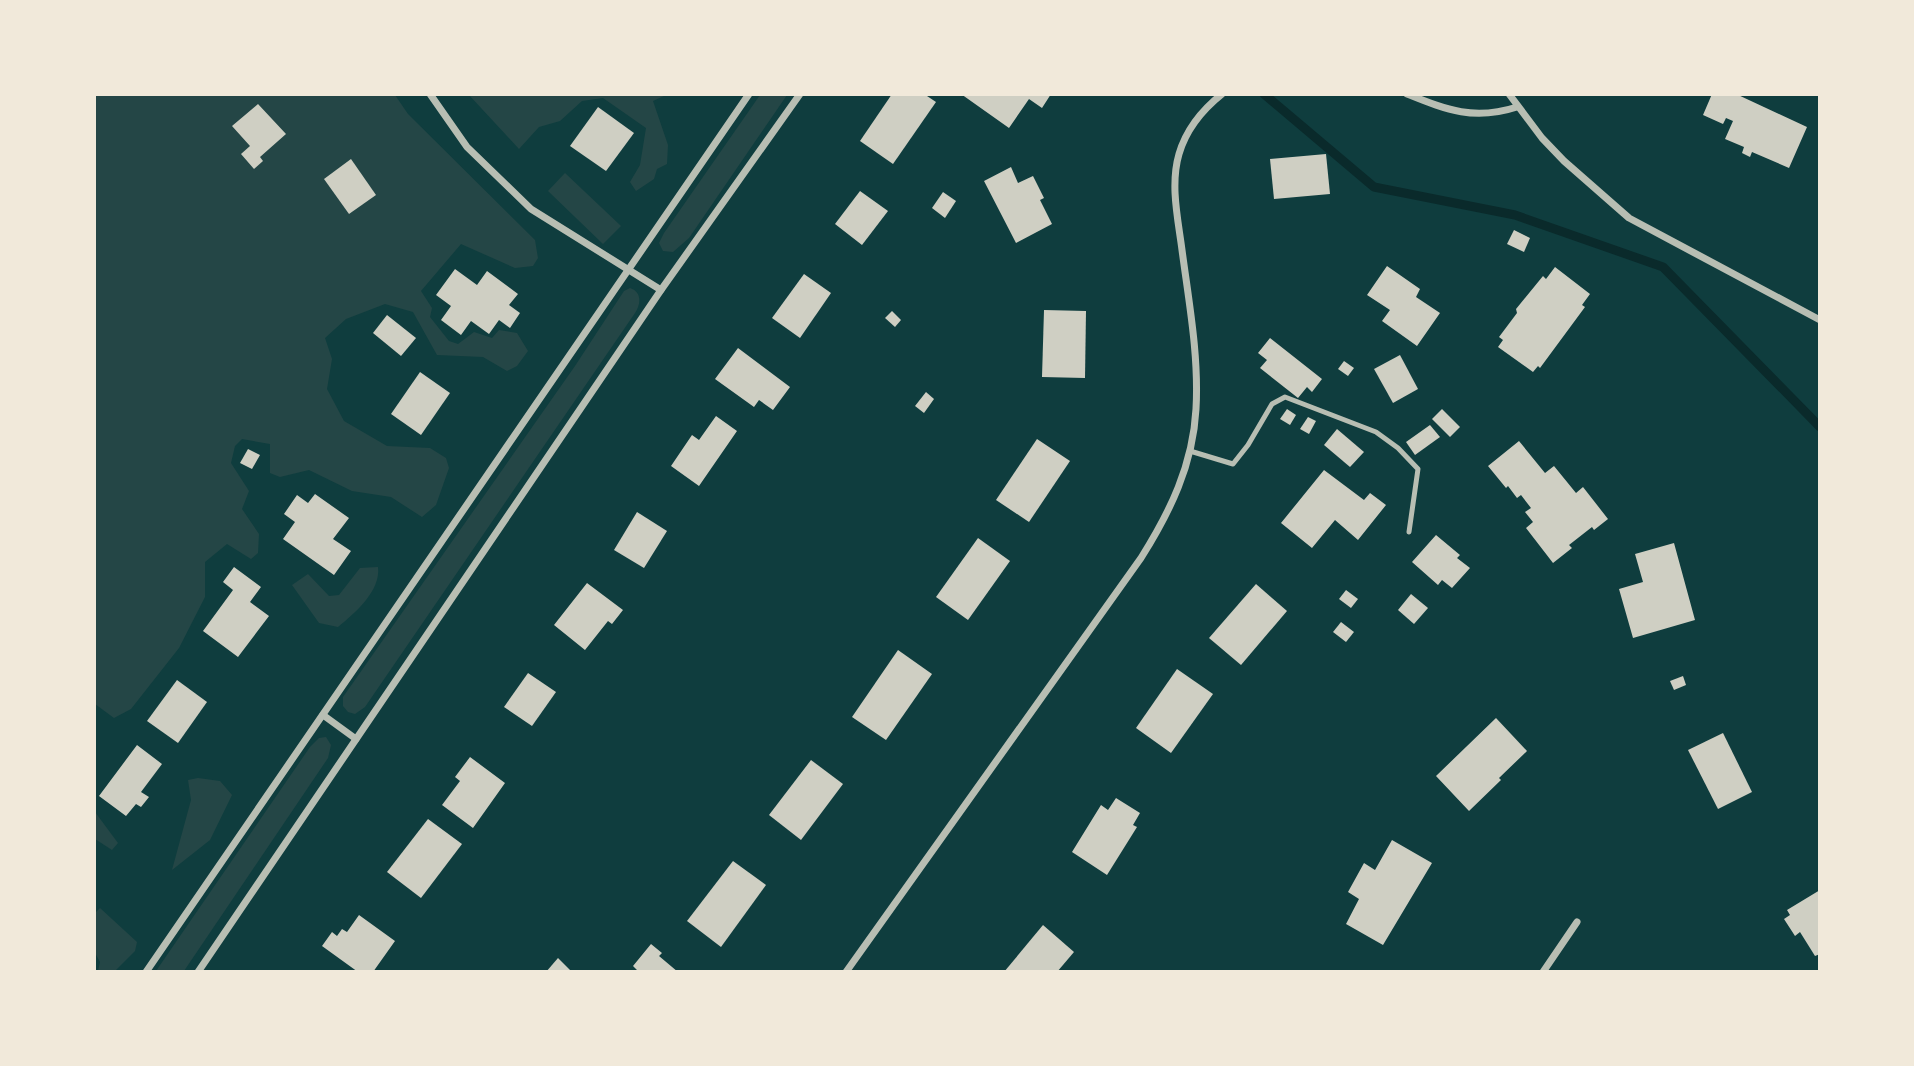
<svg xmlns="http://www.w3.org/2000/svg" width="1914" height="1066" font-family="'Libre Baskerville',serif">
<rect width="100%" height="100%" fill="#0f3d3e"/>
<g fill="#244646">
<polygon points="95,95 395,95 408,114 535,240 538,258 533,266 515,268 461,244 421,291 432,308 430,317 449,341 458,344 474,332 492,338 499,330 517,333 528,351 517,366 507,371 483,357 437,355 413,312 385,304 346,319 325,338 332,359 327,389 344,421 387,446 430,448 446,458 449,468 436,505 422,517 391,497 352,491 309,470 280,477 270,473 270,444 242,439 235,446 231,463 249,491 242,509 259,534 258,553 251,559 227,544 205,562 205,597 179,648 131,709 114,718 95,704"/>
<polygon points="469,95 666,95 653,101 668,145 667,164 657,169 654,179 636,191 630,182 640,165 646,128 603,98 582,101 560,121 539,127 519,149"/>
<polygon points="760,95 787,95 689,238 673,252 663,251 659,243 664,233"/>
<polygon points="565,173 621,226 603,244 548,191"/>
<path d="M630,288c12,4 11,16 5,25l-270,394 -10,7 -7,-2 -5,-6v-9l232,-331 49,-75z"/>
<path d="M378,567c3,24 -23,46 -40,60l-19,-4 -27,-38 16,-11 21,22 10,-1 21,-27z"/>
<polygon points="326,737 331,745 328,758 184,971 156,971 310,747 319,738"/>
<polygon points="198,778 220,781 232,795 210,840 172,870 191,800 188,780"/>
<polygon points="95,812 118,843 112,850 95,839"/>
<polygon points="100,908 137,942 135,951 115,971 98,971 100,962 95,953 94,914"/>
</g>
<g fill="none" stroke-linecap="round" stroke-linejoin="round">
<polyline stroke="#0a2a2b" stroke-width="9" points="1264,94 1374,187 1515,215 1663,267 1820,427"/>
</g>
<g fill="#cfcfc3">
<polygon points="892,94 924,94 936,102 893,164 860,141"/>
<polygon points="961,94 1051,94 1042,108 1029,99 1009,128"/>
<polygon points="1712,94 1736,94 1807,127 1789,168 1752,152 1750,157 1742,153 1744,147 1725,139 1733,121 1726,118 1723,124 1703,115"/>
<polygon points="258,104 286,134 260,157 263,161 254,169 241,154 250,146 232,126"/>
<polygon points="598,107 634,133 606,171 570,146"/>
<polygon points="1326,154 1330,194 1274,199 1270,159"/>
<polygon points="351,159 376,195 349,214 324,179"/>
<polygon points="1011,167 1018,183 1033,176 1044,198 1040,200 1052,224 1016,243 984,181"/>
<polygon points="860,191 888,211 862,245 835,224"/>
<polygon points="943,192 956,201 945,218 932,208"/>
<polygon points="1514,230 1530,238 1524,252 1507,244"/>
<polygon points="1387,266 1420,289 1416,297 1440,313 1417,346 1382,321 1390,310 1367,295"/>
<polygon points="1555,267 1590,294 1582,305 1585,307 1540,368 1538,366 1533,372 1498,347 1503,340 1499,337 1517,313 1516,309 1543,276 1546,279"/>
<polygon points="455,269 477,285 487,271 518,294 509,305 520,313 510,328 499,320 489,334 471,321 461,335 441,320 451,306 436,295"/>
<polygon points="804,274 831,293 800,338 772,318"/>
<polygon points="1044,310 1086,311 1085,378 1042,377"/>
<polygon points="892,311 901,320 895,327 885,318"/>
<polygon points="387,315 416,338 401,356 373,333"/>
<polygon points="1270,338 1322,379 1312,392 1307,387 1298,398 1260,368 1267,360 1258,353"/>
<polygon points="738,348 790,387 773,410 759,400 754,407 715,379"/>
<polygon points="1400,355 1418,389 1393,403 1374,369"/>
<polygon points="1344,361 1354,368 1348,376 1338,369"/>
<polygon points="420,372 450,393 421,435 391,414"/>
<polygon points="926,392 934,399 924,413 915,406"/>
<polygon points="1287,409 1296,415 1290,425 1280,419"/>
<polygon points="1442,409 1460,427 1450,437 1432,419"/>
<polygon points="716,416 737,431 699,486 671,466 692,435 699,440"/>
<polygon points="1308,417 1316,421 1309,434 1300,429"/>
<polygon points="1430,425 1440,437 1415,455 1406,442"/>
<polygon points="1337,429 1364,452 1350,467 1324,445"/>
<polygon points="1037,439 1070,461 1029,522 996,500"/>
<polygon points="1519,441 1545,473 1554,466 1576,493 1583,487 1608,519 1594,530 1592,527 1569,545 1572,548 1553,563 1526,528 1533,522 1525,512 1531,508 1521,495 1517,498 1508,486 1506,488 1488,466"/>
<polygon points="248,449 260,455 252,469 240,463"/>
<polygon points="1324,470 1364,500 1370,493 1386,505 1358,540 1335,520 1312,548 1281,523"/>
<polygon points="315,494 349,518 333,539 351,551 334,575 283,539 295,522 284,514 297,495 308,503"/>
<polygon points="637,512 667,531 644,568 614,550"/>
<polygon points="1436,535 1460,555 1457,558 1470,568 1452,588 1442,580 1438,585 1412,562"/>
<polygon points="978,538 1010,561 968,620 936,597"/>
<polygon points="1674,543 1695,620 1633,638 1619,589 1643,582 1635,554"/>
<polygon points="234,567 261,587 250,602 269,616 238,657 203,631 233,590 223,582"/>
<polygon points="587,583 623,610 612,624 608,621 585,650 554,625"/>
<polygon points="1256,584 1287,611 1241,665 1209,638"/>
<polygon points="1346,590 1358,599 1351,608 1339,599"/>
<polygon points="1411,594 1428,608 1414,624 1398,610"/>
<polygon points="1341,622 1354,632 1346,642 1333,632"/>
<polygon points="898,650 932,674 886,740 852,717"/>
<polygon points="1177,669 1213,694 1171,753 1136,728"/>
<polygon points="528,673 556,692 532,726 504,707"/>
<polygon points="1683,676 1686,685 1674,690 1670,681"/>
<polygon points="177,680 207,702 178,743 147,721"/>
<polygon points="1496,718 1527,751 1499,778 1501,780 1469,811 1436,776"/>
<polygon points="1723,733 1752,792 1718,809 1688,750"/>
<polygon points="137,745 162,764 141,792 149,797 141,807 136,804 126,816 99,796"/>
<polygon points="470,757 505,783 473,828 442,805 460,781 455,777"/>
<polygon points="811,760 843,784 801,840 769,815"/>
<polygon points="1116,798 1140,813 1133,825 1137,827 1107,875 1072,852 1101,805 1108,810"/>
<polygon points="428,819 462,844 421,898 387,872"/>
<polygon points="1392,840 1432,863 1383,945 1346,924 1359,899 1348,892 1364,863 1375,870"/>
<polygon points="733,861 766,885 721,947 687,921"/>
<polygon points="1820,890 1820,954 1815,956 1800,932 1795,936 1784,919 1790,915 1787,910"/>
<polygon points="359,915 395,941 373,972 358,972 322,946 332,932 337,936 342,929 347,932"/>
<polygon points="1043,925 1074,952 1057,972 1004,972"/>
<polygon points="651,944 662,953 659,956 678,972 639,972 633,966"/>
<polygon points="558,958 572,972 546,972"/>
</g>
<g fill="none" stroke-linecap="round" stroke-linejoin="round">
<polyline stroke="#b8beb3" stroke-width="5" points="1190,451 1233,464 1248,445 1272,404 1285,397 1376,432 1398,448 1418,469 1409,532"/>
<g stroke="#b8beb3" stroke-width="7">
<polyline points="430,94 467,147 531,209 661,290"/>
<path d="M1407,94c40,16 67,27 110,13"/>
<polyline points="1509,94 1542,138 1564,161 1629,218 1820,320"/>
<polyline points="323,715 356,739"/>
<polyline points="146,972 749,94"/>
<polyline points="198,972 661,290 800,94"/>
<path d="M846,972l295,-414c29,-46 52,-93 55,-149 3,-53 -7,-106 -14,-159 -4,-31 -12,-65 -3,-96 7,-24 23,-44 43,-60"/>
<polyline points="1543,972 1577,922"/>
</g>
</g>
<rect width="1914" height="1066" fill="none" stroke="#f1e9da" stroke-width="192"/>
</svg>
